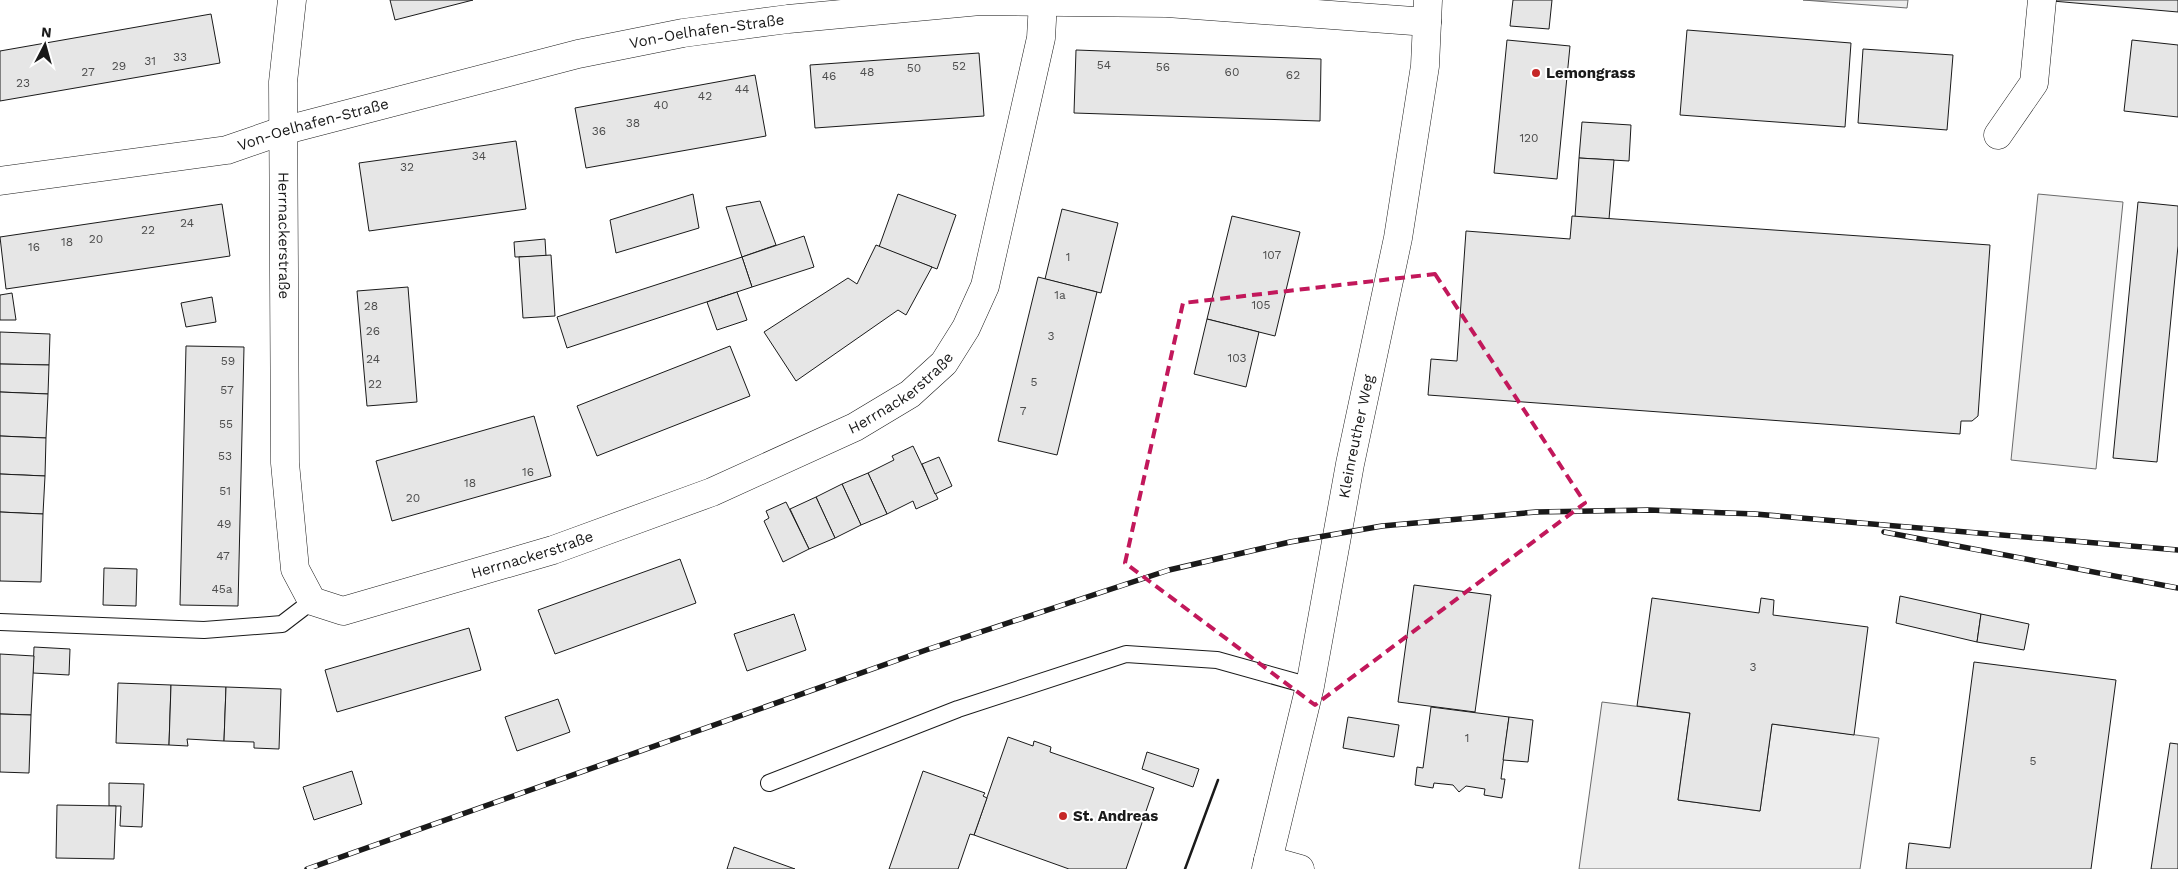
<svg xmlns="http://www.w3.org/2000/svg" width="2178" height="869" font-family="'Work Sans',sans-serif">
<rect width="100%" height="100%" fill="#fff"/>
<g fill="#ededed" stroke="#6a6a6a">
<polygon points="1803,0 1908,0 1907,8"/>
<polygon points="2038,194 2123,202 2096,469 2011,460"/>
<polygon points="1602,702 1690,713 1678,800 1760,811 1772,724 1879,738 1860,869 1579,869"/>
</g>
<g fill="#e6e6e6" stroke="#1a1a1a">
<polygon points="390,0 473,0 395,20"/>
<polygon points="1513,0 1552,0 1549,29 1510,26"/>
<polygon points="2041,0 2178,0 2178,12"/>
<polygon points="211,14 220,63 0,101 0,51"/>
<polygon points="1687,30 1851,43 1845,127 1680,115"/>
<polygon points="1507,40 1570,46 1557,179 1494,173"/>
<polygon points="2132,40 2178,45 2178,117 2124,111"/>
<polygon points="1863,49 1953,55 1947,130 1858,123"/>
<polygon points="1076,50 1321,59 1320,121 1074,113"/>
<polygon points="979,53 984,116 815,128 810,65"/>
<polygon points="755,75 766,136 586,168 575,108"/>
<polygon points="1582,122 1631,125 1629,161 1579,158"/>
<polygon points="516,141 526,209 369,231 359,163"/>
<polygon points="1579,158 1614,160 1609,219 1575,217"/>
<polygon points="693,194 699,228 616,253 610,220"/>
<polygon points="898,194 956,215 937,269 879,247"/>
<polygon points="760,201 776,245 742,257 726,207"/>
<polygon points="2138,202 2178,206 2178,246 2157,462 2113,458"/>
<polygon points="222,204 230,256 6,289 0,237"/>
<polygon points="1062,209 1118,223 1101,293 1045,279"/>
<polygon points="1232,216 1300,232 1275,336 1207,319"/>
<polygon points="1572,216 1990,245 1978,416 1972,421 1961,421 1960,434 1428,395 1431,359 1457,361 1466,231 1570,239"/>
<polygon points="804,236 814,267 752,287 742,257"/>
<polygon points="545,239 546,256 515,257 514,242"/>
<polygon points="876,245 932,267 906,315 898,310 796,381 764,332 848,278 857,284"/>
<polygon points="551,255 555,316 523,318 519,257"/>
<polygon points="742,257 752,287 567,348 557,317"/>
<polygon points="1038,277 1097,292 1057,455 998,441"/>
<polygon points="408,287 417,402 367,406 357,291"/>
<polygon points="737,292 747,320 717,330 707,302"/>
<polygon points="12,293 16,320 0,320 0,295"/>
<polygon points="212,297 216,322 186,327 181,303"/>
<polygon points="1207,319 1259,332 1246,387 1194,374"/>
<polygon points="0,332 50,334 49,365 0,364"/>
<polygon points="186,346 244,347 238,606 180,605"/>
<polygon points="730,346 750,396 597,456 577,406"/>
<polygon points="0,364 49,365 48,394 0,392"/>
<polygon points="0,392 48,394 46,438 0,436"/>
<polygon points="534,416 551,476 392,521 376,461"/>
<polygon points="0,436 46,438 45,476 0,474"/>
<polygon points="913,446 938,499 916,509 913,501 887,514 868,473 894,460 892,456"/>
<polygon points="939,457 952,486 935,494 922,464"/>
<polygon points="868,473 887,514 861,525 842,484"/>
<polygon points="0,474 45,476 43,514 0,512"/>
<polygon points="842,484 861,525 835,538 816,497"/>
<polygon points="816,497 835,538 809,549 790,509"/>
<polygon points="786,502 809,549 783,562 764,521 769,518 766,511"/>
<polygon points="0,512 43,514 41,582 0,581"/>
<polygon points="680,559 696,603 555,654 538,610"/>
<polygon points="104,568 137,569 136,606 103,605"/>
<polygon points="1414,585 1491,595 1475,712 1398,702"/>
<polygon points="1900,596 1981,614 1977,642 1896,623"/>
<polygon points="1652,598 1759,613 1761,598 1774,600 1773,615 1868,627 1854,735 1772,724 1760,811 1678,800 1690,713 1637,706"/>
<polygon points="794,614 806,650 747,671 734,634"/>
<polygon points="1981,614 2029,624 2024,650 1977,642"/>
<polygon points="469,628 481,670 337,712 325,670"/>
<polygon points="34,647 70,649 69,675 33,673"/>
<polygon points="0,654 34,656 31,715 0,714"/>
<polygon points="1974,662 2116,680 2091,869 1906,869 1909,843 1950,848"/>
<polygon points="118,683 171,685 169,745 116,743"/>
<polygon points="171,685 226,687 224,741 187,739 188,746 169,745"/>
<polygon points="226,687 281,689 279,749 254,748 254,742 224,741"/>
<polygon points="558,699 570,732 517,751 505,717"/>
<polygon points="1431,707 1509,717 1501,779 1505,779 1502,798 1484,795 1485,789 1466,786 1459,792 1453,785 1434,783 1433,788 1415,785 1417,767 1423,768"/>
<polygon points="0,714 31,715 29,773 0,772"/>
<polygon points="1348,717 1399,725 1394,757 1343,748"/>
<polygon points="1509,717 1533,720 1528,762 1503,760"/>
<polygon points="1008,737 1033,746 1034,741 1051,747 1050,752 1154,788 1126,869 1069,869 974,835"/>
<polygon points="2170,743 2178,744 2178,869 2151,869"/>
<polygon points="1147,752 1199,769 1193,787 1142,769"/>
<polygon points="352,771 362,804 314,820 303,787"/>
<polygon points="923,771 985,793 983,796 987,798 974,835 970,834 958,869 889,869"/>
<polygon points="109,783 144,784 142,827 120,826 121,806 109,806"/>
<polygon points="57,805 116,806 114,859 56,858"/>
<polygon points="734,847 795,869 727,869"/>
</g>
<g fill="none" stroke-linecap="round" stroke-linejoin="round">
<defs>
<g id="lane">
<polyline points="0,622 204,630 282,624 312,601"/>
<polyline points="769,783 958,709 1126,654 1217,660 1310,686"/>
</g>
<g id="street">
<path id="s1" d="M292,0l-9,82 2,381 10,106 17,32 31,10 210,-61 159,-58 143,-65 55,-33 34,-31 22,-35 19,-42 56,-248 2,-36"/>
<polyline points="1998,135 2034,83 2042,0"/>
<path id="s2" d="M0,181l227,-31 55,-19 296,-77 105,-21 105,-14 192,-18 187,2 260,19"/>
<polyline points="1268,860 1300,869"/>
<path id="s3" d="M1266,869l44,-183 40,-222 48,-226 27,-172 3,-66"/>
</g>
</defs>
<use href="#lane" stroke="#1a1a1a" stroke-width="18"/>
<use href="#street" stroke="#1a1a1a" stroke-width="29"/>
<use href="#lane" stroke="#fff" stroke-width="16"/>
<use href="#street" stroke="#fff" stroke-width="28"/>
<defs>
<g id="rail">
<polyline points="1884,532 2178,588"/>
<polyline points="307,869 926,650 1169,570 1290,542 1382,526 1536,512 1649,510 1755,514 2178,550"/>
</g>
</defs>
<use href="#rail" stroke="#1a1a1a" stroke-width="5.5"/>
<use href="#rail" stroke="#fff" stroke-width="4" stroke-dasharray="11" stroke-linecap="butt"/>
<polyline stroke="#1a1a1a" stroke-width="2.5" points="1185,869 1218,780"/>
</g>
<path fill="none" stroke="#c2185b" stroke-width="4" stroke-dasharray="10 6" stroke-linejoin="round" d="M1435,274l150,229 -270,202 -190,-142 58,-260z"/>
<g fill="#c62828" stroke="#fff" stroke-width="2">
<circle cx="1536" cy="73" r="5"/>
<circle cx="1063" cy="816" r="5"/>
</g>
<g text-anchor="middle" stroke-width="4" stroke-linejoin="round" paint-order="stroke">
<g font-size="12" fill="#4d4d4d">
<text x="180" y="61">33</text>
<text x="150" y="65">31</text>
<text x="1104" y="69">54</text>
<text x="119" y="70">29</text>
<text x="959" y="70">52</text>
<text x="1163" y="71">56</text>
<text x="914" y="72">50</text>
<text x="88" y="76">27</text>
<text x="867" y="76">48</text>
<text x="1232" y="76">60</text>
<text x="1293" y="79">62</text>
<text x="829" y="80">46</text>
<text x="23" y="87">23</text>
<text x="742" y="93">44</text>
<text x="705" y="100">42</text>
<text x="661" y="109">40</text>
<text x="633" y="127">38</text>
<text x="599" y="135">36</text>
<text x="1529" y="142">120</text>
<text x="479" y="160">34</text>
<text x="407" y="171">32</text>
<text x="187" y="227">24</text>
<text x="148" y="234">22</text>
<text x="96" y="243">20</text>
<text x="67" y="246">18</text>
<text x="34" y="251">16</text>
<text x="1272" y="259">107</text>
<text x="1068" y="261">1</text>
<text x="1060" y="299">1a</text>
<text x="1261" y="309">105</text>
<text x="371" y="310">28</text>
<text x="373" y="335">26</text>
<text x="1051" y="340">3</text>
<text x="1237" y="362">103</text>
<text x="373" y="363">24</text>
<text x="228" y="365">59</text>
<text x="1034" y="386">5</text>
<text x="375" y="388">22</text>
<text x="227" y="394">57</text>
<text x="1023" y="415">7</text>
<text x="226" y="428">55</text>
<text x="225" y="460">53</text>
<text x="528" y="476">16</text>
<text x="470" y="487">18</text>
<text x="225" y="495">51</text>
<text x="413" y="502">20</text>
<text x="224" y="528">49</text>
<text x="223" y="560">47</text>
<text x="222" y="593">45a</text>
<text x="1753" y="671">3</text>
<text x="1467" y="742">1</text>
<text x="2033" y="765">5</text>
</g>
<g font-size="15" fill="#1a1a1a" stroke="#fff">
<text dy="5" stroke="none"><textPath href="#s2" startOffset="724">Von-Oelhafen-Straße</textPath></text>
<text dy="5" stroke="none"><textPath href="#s2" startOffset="319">Von-Oelhafen-Straße</textPath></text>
<text dy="5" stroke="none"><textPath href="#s1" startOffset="236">Herrnackerstraße</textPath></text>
<text dy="5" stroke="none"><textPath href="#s1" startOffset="1241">Herrnackerstraße</textPath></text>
<text dy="5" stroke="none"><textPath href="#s3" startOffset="442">Kleinreuther Weg</textPath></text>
<text dy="5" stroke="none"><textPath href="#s1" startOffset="836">Herrnackerstraße</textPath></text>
</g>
<g font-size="15" font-weight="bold" fill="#1a1a1a" stroke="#fff" text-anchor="start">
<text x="1546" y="78">Lemongrass</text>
<text x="1073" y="821">St. Andreas</text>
</g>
</g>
<g transform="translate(45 45) rotate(6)" stroke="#ffffff" stroke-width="4" paint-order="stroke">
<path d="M0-4L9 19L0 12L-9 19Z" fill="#1a1a1a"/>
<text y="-8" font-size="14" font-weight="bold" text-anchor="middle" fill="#1a1a1a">N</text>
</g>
</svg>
